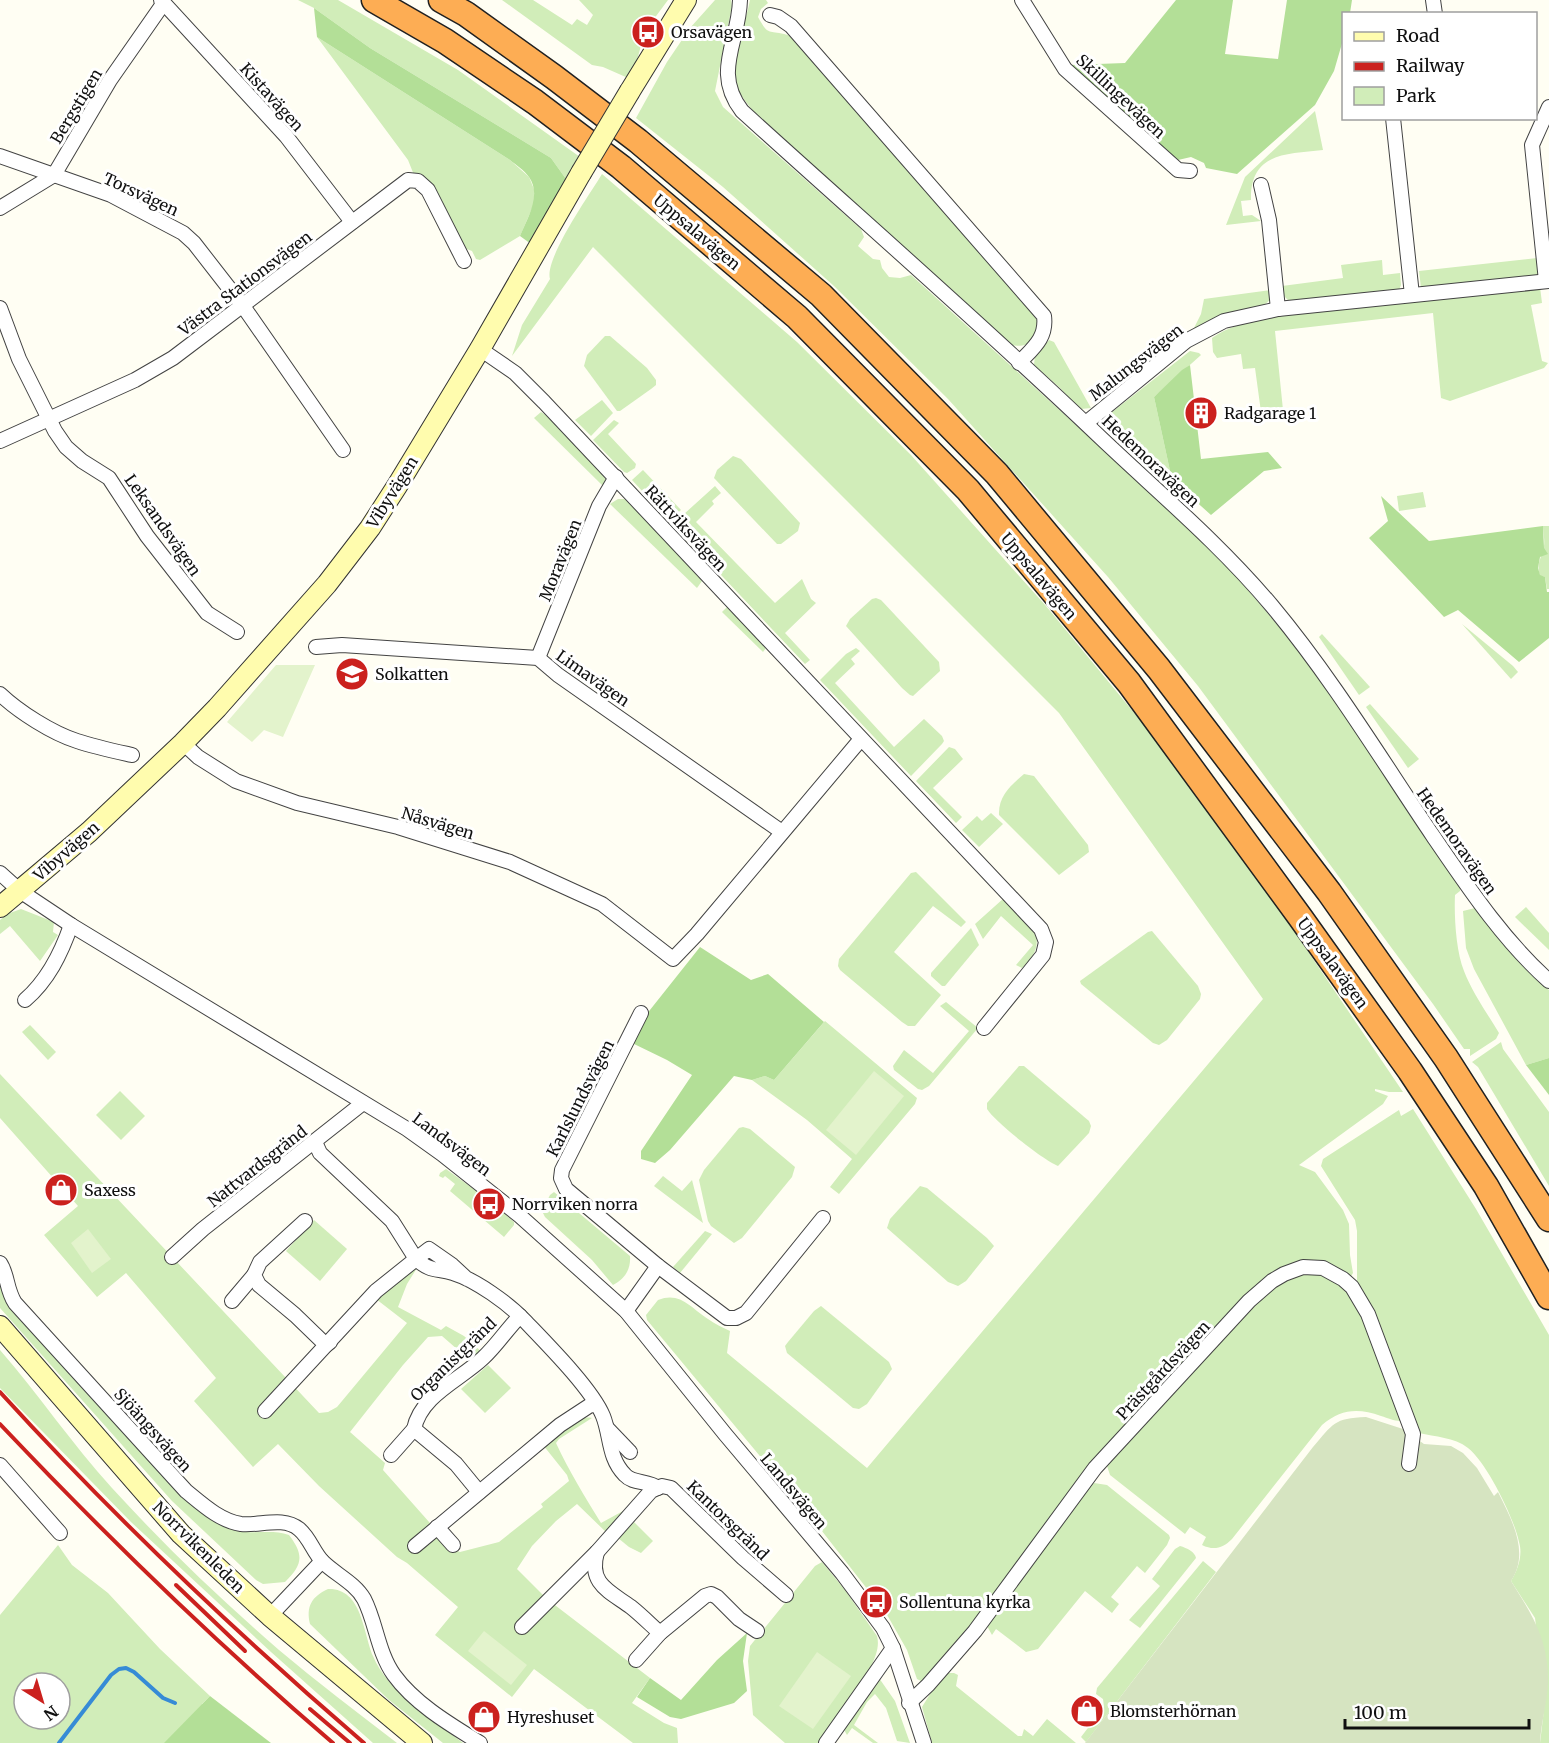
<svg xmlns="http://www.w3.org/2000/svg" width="1549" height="1743" font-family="Merriweather,serif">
<rect width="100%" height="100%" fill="#fffef3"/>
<g fill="#d1edb9" fill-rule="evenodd">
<polygon points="298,0 338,0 458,70 580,157 566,179 551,158 370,48 314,8"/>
<polygon points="502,0 533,0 572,25 577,19 587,25 593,15 579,0 668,0 645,31 633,75 628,78 603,67 592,65"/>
<path d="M715,0h16l1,6 -17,85 8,16 138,122 3,8 -6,9 15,13 7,1 2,8 7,9 11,1 11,-3 288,262 39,41 73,87 149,223v3l-5,4c-1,21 1,56 9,76 8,21 23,42 35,62l-3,6 -26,17v-7h-6l-31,-45 -235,-318 -90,-109 -160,-178 -114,-113 -111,-99 -87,-69 31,-56 23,-34z"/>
<path d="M750,0h16l2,3 -7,6 -3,8c10,18 9,13 26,17 5,1 10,4 14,5l238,274c4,22 -2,36 -26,32l-257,-234c-5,-6 -10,-13 -14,-19 -15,-29 6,-63 11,-92z"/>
<polygon points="317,37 510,160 529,177 534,189 534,204 520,236 480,260 476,259 472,251 464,248 414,175 408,160"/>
<path d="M1315,111l8,39c-36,4 -73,2 -72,50l-10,1 2,15 9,-1 9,6 -35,4 19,-48z"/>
<path d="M602,174l195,168 114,113 135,151 113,137 98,133 146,216h-14l-14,-3v2l13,5 -5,8 -84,61 16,7 28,38 6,14 1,31 3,18 -3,5c-25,-17 -31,-19 -60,-13l-112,105 -89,94 -89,126 -77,92 -6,-3 -10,-29 -21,-37 -68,-87 -171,-206 -1,-5 12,-15c22,-9 33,8 50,19 7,5 14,8 22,12l-3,22 140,115 396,-469 -204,-286 -466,-466 -81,109 10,-31 28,-46c-6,-20 40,-85 52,-105z"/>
<polygon points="1537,258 1539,275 1421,288 1419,271"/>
<polygon points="1382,260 1383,275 1400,273 1401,285 1399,290 1289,301 1282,294 1282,286 1343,278 1341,265"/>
<path d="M1540,287l2,16 -11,2 11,56 6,2 -4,5 -94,33 -9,-3 -8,-85 -158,18 8,79 -22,2 -6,-44 -12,1 -2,-15 -24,4 -4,-6 -1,-14c15,-11 33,-15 51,-20z"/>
<polygon points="1271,290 1271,299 1263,306 1190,336 1201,314 1204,299"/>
<polygon points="605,336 610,336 647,368 656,380 656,385 651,389 620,411 617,411 584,366 587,355"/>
<polygon points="1049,340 1054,342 1091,408 1081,409 1073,403 1060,388 1034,365 1035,355"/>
<polygon points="1190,351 1199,353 1201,355 1154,397 1172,480 1111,424 1106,419 1107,416"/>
<polygon points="602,400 613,413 591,436 575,420"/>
<polygon points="541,412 547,416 604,476 606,481 603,486 534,418"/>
<polygon points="614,420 619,423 608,434 636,464 635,468 627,473 624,472 593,440"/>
<polygon points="733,456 741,459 800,523 798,531 781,544 777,544 714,478 717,470"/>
<polygon points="643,470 681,510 669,520 632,480"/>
<polygon points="715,486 721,493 712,501 714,504 696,522 775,603 802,579 811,599 816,603 785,633 810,660 805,664 673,524"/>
<polygon points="1423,492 1426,507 1399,511 1397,496"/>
<polygon points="618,499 624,499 629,502 699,576 702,581 697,588 610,504"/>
<path d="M1543,526h6v63h-2l-2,-12 -5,-1c-4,-14 2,-18 4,-30 1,-6 -1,-14 -1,-20z"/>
<polygon points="876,598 881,600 939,662 940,671 913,696 910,695 902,688 846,626 850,619 872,599"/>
<polygon points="727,607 765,645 766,648 763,652 722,612"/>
<polygon points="1462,624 1513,666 1518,672 1511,679"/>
<polygon points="1322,634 1370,687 1359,695 1319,637"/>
<polygon points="856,648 860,651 851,659 855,664 835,683 894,747 924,719 942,736 944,741 942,744 911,776 820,680 846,654"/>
<polygon points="1370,704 1419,759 1408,768 1366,707"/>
<polygon points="949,747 955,749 963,759 933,788 962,817 956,823 916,781"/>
<path d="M1024,774l10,2 54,69 1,7 -30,23 -60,-60c-1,-19 12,-30 25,-41z"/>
<polygon points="991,813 1003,824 979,847 962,830 977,816 982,821"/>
<polygon points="916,872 966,922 961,927 933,906 894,952 941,995 915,1026 908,1026 902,1022 840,970 838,966 839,959 911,873"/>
<path d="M1004,898l31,33c5,15 -1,26 -13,37l-6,-3 17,-20 -32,-29 -18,23 -8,-15z"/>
<polygon points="1526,907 1549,933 1549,950 1515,917"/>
<polygon points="1475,908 1530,972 1549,990 1549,1058 1526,1065 1474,969 1466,948 1463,911"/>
<polygon points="21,909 54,922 53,932 58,935 40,961 10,926 0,934 0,920 7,914"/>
<polygon points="971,928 979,945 945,986 942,986 931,976 931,973"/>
<polygon points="1152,931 1198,986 1201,994 1200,999 1167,1040 1159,1045 1153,1043 1081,984 1080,981 1148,932"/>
<polygon points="946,1002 978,1028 929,1086 922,1090 918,1089 894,1070 893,1066 904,1050 933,1073 969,1031 940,1006"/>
<polygon points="825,1021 917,1098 915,1104 839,1194 830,1187 852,1159 807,1120 752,1080 765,1076 774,1080"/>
<polygon points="30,1025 56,1052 48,1060 22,1032"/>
<polygon points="1501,1042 1503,1049 1549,1112 1549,1186 1478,1067 1472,1062"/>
<path d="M1019,1066h5l65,55 2,5 -2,7 -31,33c-15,-6 -63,-44 -71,-57v-6z"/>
<path d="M0,1074l319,339 9,-1 9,-5 70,-84 -31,-24 35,-29 6,-2 -10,16 -9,23 43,23 5,-4 18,10 20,18 -11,9 -31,-27 -14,1 -25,28 -53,67 35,31 -2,7 70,79 7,3 39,-10 44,-35 -2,-3 28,-23 -2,-6 -24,-30c13,-9 32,-31 49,-27l-33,21 -3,4c13,28 29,54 45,80l33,-18 -26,29 -31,-30 -21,17 -24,25 -15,23 30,30 103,79 -18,25 32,20 13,5 1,15h-45l-99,-74 -22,28 -77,-62 23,-28 -51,-44 -10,-6 -78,-71 -41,-42 -25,23 -59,-66 22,-23 -90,-105 -29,24 -53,-62 34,-29 -78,-88z"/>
<polygon points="120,1091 145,1116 121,1140 96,1115"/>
<path d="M1413,1109l63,100 73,126v408h-9l5,-42 -10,-83 -24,-37c7,-11 12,-26 8,-39 -5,-24 -32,-79 -51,-94 -14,-11 -33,-11 -49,-15l-62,-149v-53l-2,-11 -34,-54 2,-7 76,-49 2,6z"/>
<polygon points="743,1127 750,1129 795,1167 792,1177 742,1238 734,1243 711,1226 708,1221 699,1180 704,1170 739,1128"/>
<polygon points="446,1169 486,1198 484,1202 490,1206 493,1203 514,1222 514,1225 504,1237 450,1191 455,1184 445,1176 443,1178 439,1176 440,1173"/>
<polygon points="663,1176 682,1191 692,1180 703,1223 654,1186"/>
<polygon points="920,1186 927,1188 987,1238 994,1246 966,1281 958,1286 948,1282 887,1228 890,1219"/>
<path d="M554,1192l76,64c1,13 -5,23 -17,29l-21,-25 -47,-43 -3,-6 8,-16z"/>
<polygon points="314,1220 347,1249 320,1281 286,1251"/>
<polygon points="705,1231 712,1234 680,1273 673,1267"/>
<path d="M1296,1273l30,1 20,15 17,31 29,71 8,30c-6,0 -12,-3 -19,-5 -23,-8 -40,-7 -59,9l-90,114c-9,9 -18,12 -30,6l4,-8 -16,-10 -5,7 -75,-59 -4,-12 29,-34 121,-125 14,-15z"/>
<path d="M0,1280l189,222c17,15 34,29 58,30 14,1 28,-2 42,3 15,20 14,29 -4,47l-22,2 -7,-4 -84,-79 -172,-193z"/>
<polygon points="821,1306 889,1362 892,1369 867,1404 859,1409 853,1408 787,1353 785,1346 788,1342 814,1311"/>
<path d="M0,1350c39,45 72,94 112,138 52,57 108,111 167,162 38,32 78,62 118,93h-24l-102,-91 -140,-130 -131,-134z"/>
<polygon points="488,1365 511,1388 485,1413 461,1389"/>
<polygon points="1094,1483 1107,1485 1169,1535 1170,1538 1167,1545 1145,1573 1137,1566 1111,1597 1119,1604 1112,1613 1085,1591 1038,1649 1026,1652 996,1629 992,1635 987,1626 1083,1489"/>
<polygon points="634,1522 653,1541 641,1553 629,1547 618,1538"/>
<path d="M58,1545l14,20 36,28 52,56 50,47 -8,8 34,39h-236v-128zM24,1683h36v36h-36z"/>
<path d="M1180,1546c7,2 15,6 16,12l-56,70 -11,-8 31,-34 -8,-7 23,-30z"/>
<polygon points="1203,1561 1216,1572 1086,1742 1081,1737 1104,1707 1103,1699 1096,1694 1097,1688"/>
<path d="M822,1562l23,28 32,46c3,11 -2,21 -6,31l-51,76h-35l-32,-28 -5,-54 2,-15 4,-5 61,-75z"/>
<path d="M328,1589c34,-1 35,43 45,67 14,35 60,64 90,87h-20l-54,-43 -79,-76c-4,-17 1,-27 18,-35z"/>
<polygon points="946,1673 954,1673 958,1675 956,1686 1018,1736 1022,1736 1024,1729 1033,1736 1047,1719 1076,1743 932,1743 922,1707 935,1686"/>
<polygon points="879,1678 895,1701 910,1743 897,1741 886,1708 875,1694 867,1702 854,1725 878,1743 873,1743 852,1728 847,1735 843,1728"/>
</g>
<g fill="#b3df97">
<polygon points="1176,0 1233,0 1225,54 1278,59 1287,0 1352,0 1350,13 1344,14 1343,40 1334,71 1315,105 1237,174 1206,168 1204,163 1191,157 1178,160 1070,65 1125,63"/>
<path d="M314,8l56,40 181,110 15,21 -6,16 -29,49 -11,-8c7,-17 22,-41 9,-59 -5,-7 -13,-12 -19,-17l-193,-123z"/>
<polygon points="1190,365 1201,459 1268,452 1282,468 1264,471 1211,515 1172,480 1154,397 1182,370"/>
<polygon points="1381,496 1429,541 1543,526 1544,548 1548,554 1540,557 1538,568 1540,575 1545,577 1547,592 1549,592 1549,638 1519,662 1458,610 1444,617 1369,538 1388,521"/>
<polygon points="700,947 751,980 768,974 824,1022 774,1080 765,1076 752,1080 734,1076 670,1150 655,1163 641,1159 641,1151 692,1075 667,1060 632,1043 642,1020"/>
<polygon points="1549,1058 1549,1095 1526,1065"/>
<polygon points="747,1633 743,1661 747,1691 734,1703 681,1719 670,1717 637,1697 650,1678 681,1700 717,1660"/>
<polygon points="210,1696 271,1743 164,1743"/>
</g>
<path fill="#d6e4c1" d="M1366,1417l37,12 21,15 27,2 12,7 14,15 17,28 4,-4c14,28 32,61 13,89 20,32 37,58 37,98 0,21 -7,43 -8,64h-455l228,-296c20,-23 21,-29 53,-30z"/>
<g fill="#e3f3cc">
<polygon points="276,665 315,665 283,737 264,730 252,742 227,722"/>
<polygon points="874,1071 904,1096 856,1155 826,1130"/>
<polygon points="88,1229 111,1259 92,1273 71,1243"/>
<polygon points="484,1631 527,1665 511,1685 468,1651"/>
<polygon points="817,1652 851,1676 813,1729 779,1706"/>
</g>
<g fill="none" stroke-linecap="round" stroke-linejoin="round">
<polyline stroke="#368bd6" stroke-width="4" points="59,1743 111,1675 119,1669 126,1668 134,1672 163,1698 175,1703"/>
<defs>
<g id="street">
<polyline points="161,0 286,136 352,222"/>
<path d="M740,0c-1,42 -28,72 2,111 120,109 242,215 359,327 58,55 119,106 171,168 60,72 109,153 161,230 35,51 70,104 116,145"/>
<polyline points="1022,0 1065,69 1178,170 1190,171"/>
<polyline points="1433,0 1435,14"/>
<path d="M770,15l8,2 13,9 253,290c3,22 -11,32 -25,47"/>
<polyline points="1393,118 1412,295"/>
<polyline points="0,156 111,195 183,233 194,243 243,306 343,450"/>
<polyline points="1261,185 1269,220 1278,309"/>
<polyline points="0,208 54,175 110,80 163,4"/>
<polyline points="1546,281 1532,145 1549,107"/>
<polyline points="0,308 19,359 55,431 66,447 82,461 109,478 147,536 207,613 237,632"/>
<polyline points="480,349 515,373 544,402 1041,929 1046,942 1043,955 984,1028"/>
<polyline points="1086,423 1186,341 1224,321 1278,309 1549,281"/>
<polyline points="0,441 135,380 173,358 408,180 418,181 428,190 464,261"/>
<polyline points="316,647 342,645 538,658 558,675 782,832"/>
<polyline points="538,658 599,506 616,477"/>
<path d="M0,694c19,18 52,39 77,47 18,6 37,10 55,14"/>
<polyline points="183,743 198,757 236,781 297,803 398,827 510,862 602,904 673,959 697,934 861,739"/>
<polyline points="0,873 20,891 71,925 407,1129 442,1154 520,1216 626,1311 725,1434 842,1573 883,1628 893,1648 924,1743"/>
<path d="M25,1000c23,-20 36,-46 46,-75"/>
<polyline points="641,1013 562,1170 561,1178 566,1189 658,1266 727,1318 736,1318 746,1313 823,1218"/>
<polyline points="305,1221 260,1262 254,1275 259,1285 295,1315 326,1345 330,1342"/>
<polyline points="172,1257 203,1229 363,1103"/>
<path d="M0,1263c8,12 6,26 15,40l171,188c16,13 34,30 55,33 19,2 42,-8 58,5 11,9 14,23 24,33 12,12 32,21 41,37 12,23 14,54 30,76 21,29 57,50 86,68"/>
<path d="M467,1279l-15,-14 -23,-16 -13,10c15,13 19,9 37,14 23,7 56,31 72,48 21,22 67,68 78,95 8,20 5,42 22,59 8,9 23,5 33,13"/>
<polyline points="232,1301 254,1275"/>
<polyline points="626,1311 658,1266"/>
<polyline points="265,1411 376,1291 416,1259 392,1221 320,1153 315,1142"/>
<polyline points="607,1428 630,1452"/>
<polyline points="391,1455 414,1429"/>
<polyline points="0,1465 60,1533"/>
<path d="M479,1492l-23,-28 -42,-35c7,-34 46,-49 69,-71 14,-13 24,-29 37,-42"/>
<polyline points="437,1527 453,1545"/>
<polyline points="415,1546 560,1425 589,1406 596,1404"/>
<path d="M597,1552c-9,32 12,39 34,55 10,8 19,17 29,26"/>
<polyline points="270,1616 322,1561"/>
<polyline points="522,1627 597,1552 651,1491 662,1486 671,1488 743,1558 786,1595"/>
<polyline points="636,1660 660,1633 705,1596 711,1594 717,1597 739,1619 757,1631"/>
<polyline points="909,1703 928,1685 975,1631 1095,1468 1249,1301 1272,1281 1284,1274 1303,1267 1323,1268 1343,1279 1352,1287 1368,1314 1413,1434 1409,1464"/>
<polyline points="826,1743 893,1648"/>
</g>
<g id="secondary">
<polyline points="630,91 686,0"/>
<polyline points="0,907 89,832 183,743 217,708 327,584 370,528 397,486 480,349 581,173"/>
<polyline points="0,1326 181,1534 270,1616 422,1743"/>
</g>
<g id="highway">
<polyline points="374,0 445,41 535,102 621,167 797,317 968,490 1129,683 1300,917 1410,1071 1486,1186 1549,1297"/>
<polyline points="441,0 466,14 554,77 638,141 821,295 997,474 1159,669 1329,892 1446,1058 1549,1219"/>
</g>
</defs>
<use href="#street" stroke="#434343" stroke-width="16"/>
<use href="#secondary" stroke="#323232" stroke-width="22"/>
<use href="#highway" stroke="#212121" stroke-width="27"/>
<use href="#street" stroke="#fff" stroke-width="14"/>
<use href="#secondary" stroke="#fffcae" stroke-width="20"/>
<use href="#highway" stroke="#fdad54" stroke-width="24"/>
<g stroke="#cb211e" stroke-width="4">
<path d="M0,1392c114,125 236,241 364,351"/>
<path d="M0,1424c106,112 216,219 333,319"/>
<polyline points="176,1585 245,1651"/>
<polyline points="310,1709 350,1743"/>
</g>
<defs>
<polyline id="secondary-bridge" points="581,173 630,91"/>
</defs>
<use href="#secondary-bridge" stroke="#323232" stroke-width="22" stroke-linecap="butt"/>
<use href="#secondary-bridge" stroke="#fffcae" stroke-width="20"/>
</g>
<defs>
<symbol id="bus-disc" viewBox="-11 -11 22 22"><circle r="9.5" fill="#cb211e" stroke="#fff"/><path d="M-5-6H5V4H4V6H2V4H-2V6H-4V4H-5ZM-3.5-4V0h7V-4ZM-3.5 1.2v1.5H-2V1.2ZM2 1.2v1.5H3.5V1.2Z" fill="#fff"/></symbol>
<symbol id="building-disc" viewBox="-11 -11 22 22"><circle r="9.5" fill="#cb211e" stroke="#fff"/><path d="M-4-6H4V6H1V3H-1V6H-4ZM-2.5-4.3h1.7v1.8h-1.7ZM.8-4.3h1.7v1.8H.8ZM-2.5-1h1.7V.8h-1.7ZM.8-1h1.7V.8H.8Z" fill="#fff"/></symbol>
<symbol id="school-disc" viewBox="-11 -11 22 22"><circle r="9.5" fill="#cb211e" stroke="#fff"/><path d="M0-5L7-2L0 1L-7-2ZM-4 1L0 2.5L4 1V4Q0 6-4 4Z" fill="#fff"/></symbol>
<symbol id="shop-disc" viewBox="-11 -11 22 22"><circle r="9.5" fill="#cb211e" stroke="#fff"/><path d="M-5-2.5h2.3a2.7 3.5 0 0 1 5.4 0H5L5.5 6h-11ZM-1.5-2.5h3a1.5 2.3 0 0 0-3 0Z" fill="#fff"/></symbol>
</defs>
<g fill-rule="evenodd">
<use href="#bus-disc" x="629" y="13" width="38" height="38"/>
<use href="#building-disc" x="1182" y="394" width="38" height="38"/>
<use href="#school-disc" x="333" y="655" width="38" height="38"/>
<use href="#shop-disc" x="42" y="1171" width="38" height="38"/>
<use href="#bus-disc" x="470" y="1185" width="38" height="38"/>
<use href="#bus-disc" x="857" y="1583" width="38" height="38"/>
<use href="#shop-disc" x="1068" y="1692" width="38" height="38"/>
<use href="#shop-disc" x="465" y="1698" width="38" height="38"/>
</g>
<g text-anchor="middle" stroke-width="6" stroke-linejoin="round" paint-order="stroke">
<g font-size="16" fill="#101010" stroke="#fff" text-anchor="start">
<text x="671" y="38">Orsavägen</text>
<text x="1224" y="419">Radgarage 1</text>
<text x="375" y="680">Solkatten</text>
<text x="84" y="1196">Saxess</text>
<text x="512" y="1210">Norrviken norra</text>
<text x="899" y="1608">Sollentuna kyrka</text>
<text x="1110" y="1717">Blomsterhörnan</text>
<text x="507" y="1723">Hyreshuset</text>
</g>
<g font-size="16" fill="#101010" stroke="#fff">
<text transform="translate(1121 96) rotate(43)" y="6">Skillingevägen</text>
<text transform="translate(272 97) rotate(48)" y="6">Kistavägen</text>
<text transform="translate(76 106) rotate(-59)" y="6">Bergstigen</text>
<text transform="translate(141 194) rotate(25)" y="6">Torsvägen</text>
<text transform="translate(697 232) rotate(40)" y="6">Uppsalavägen</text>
<text transform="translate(245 283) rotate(-37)" y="6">Västra Stationsvägen</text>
<text transform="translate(1136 362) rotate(-38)" y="6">Malungsvägen</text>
<text transform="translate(1151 461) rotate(43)" y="6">Hedemoravägen</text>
<text transform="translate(392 492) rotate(-58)" y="6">Vibyvägen</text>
<text transform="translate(163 525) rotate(55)" y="6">Leksandsvägen</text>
<text transform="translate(686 528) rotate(47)" y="6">Rättviksvägen</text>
<text transform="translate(560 560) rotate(-68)" y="6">Moravägen</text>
<text transform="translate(1039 576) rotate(50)" y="6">Uppsalavägen</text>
<text transform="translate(593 678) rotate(35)" y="6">Limavägen</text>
<text transform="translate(438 823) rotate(17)" y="6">Nåsvägen</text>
<text transform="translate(1457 841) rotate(55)" y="6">Hedemoravägen</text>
<text transform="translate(66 851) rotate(-41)" y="6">Vibyvägen</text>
<text transform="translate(1333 963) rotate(54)" y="6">Uppsalavägen</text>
<text transform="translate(580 1098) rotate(-63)" y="6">Karlslundsvägen</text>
<text transform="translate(452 1144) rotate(37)" y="6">Landsvägen</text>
<text transform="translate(257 1166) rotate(-38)" y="6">Nattvardsgränd</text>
<text transform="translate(453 1359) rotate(-44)" y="6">Organistgränd</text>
<text transform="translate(1163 1370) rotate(-47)" y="6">Prästgårdsvägen</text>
<text transform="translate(153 1430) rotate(48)" y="6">Sjöängsvägen</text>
<text transform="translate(794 1491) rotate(50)" y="6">Landsvägen</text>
<text transform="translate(728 1520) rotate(44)" y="6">Kantorsgränd</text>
<text transform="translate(199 1547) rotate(45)" y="6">Norrvikenleden</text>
</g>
</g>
<rect x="1342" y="12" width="195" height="108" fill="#ffffff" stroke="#9f9f9f" stroke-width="1.5"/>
<rect x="1354" y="32" width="30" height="9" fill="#fffcae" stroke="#9f9f9f" stroke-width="1.5"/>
<text x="1396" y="42" font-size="18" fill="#101010">Road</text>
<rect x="1354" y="62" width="30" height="9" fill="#cb211e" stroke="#9f9f9f" stroke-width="1.5"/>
<text x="1396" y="72" font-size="18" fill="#101010">Railway</text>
<rect x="1354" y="87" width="30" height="18" fill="#d1edb9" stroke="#9f9f9f" stroke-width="1.5"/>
<text x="1396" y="102" font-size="18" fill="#101010">Park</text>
<g transform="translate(42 1701) rotate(143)"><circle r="28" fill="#ffffff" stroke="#9f9f9f" stroke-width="1.5"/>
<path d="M0-4.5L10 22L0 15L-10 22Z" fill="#cb211e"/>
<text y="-9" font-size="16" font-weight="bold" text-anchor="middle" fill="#101010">N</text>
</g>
<path d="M1345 1719v9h184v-9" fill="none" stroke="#101010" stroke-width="3"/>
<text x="1354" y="1719" font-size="18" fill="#101010" stroke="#ffffff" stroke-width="4.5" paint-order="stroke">100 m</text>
</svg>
